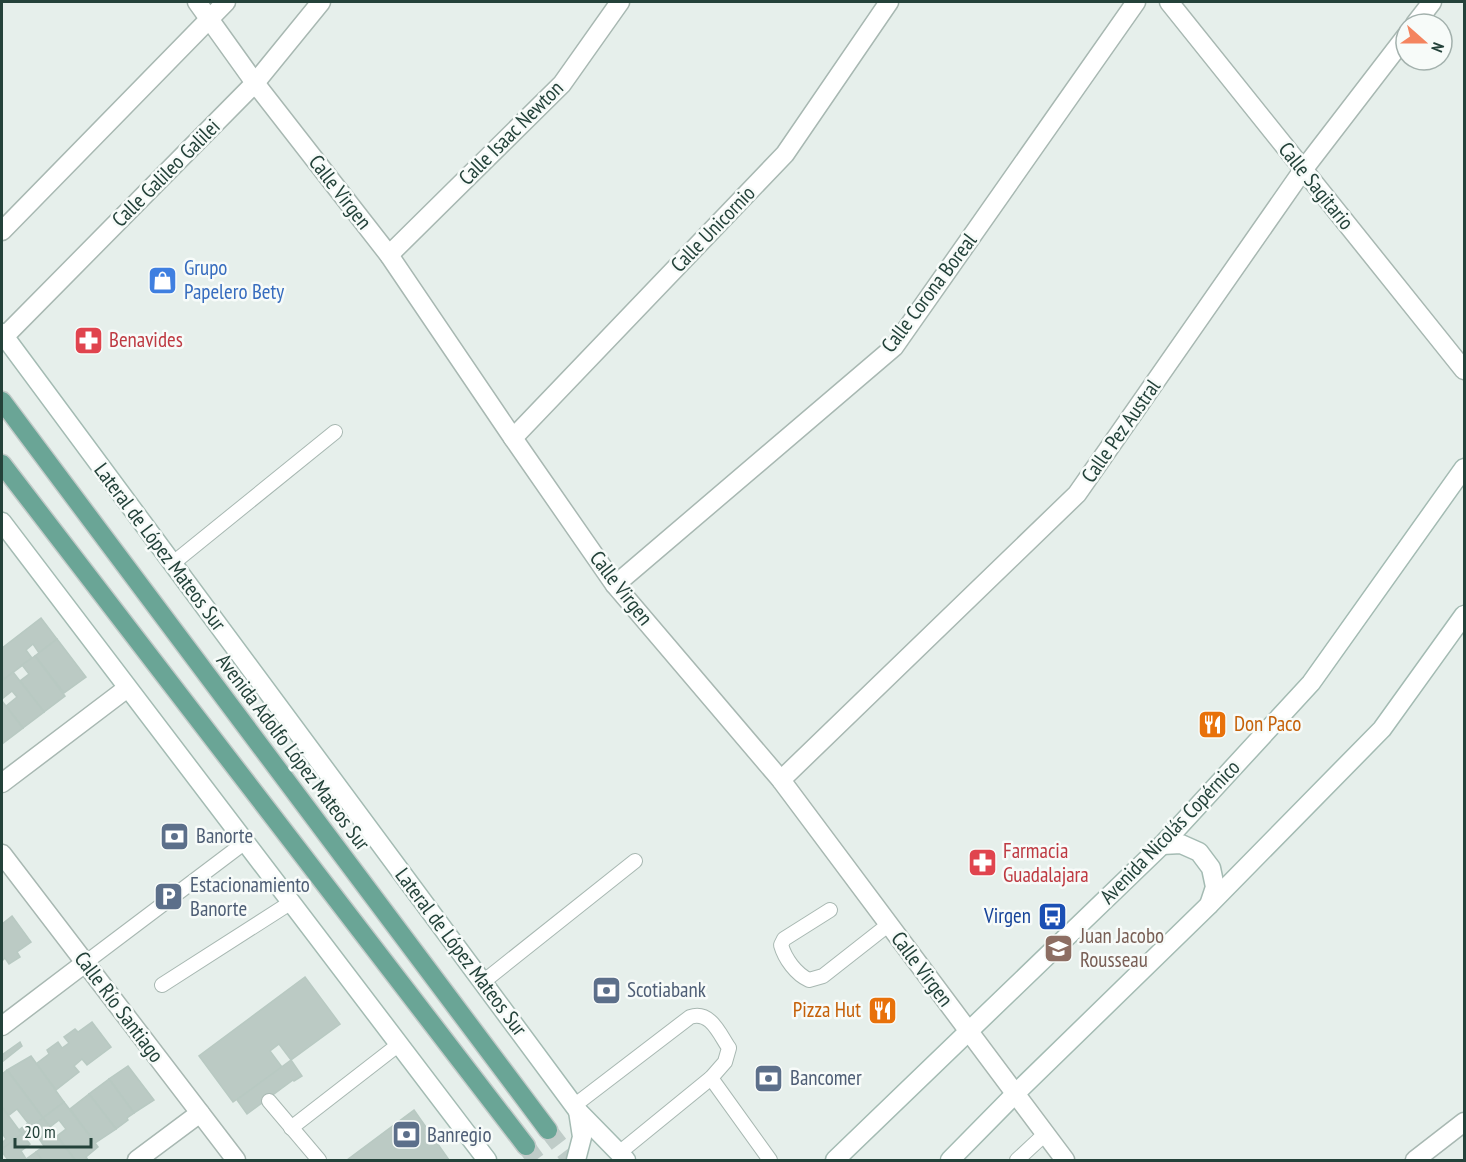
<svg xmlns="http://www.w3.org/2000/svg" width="1466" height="1162" font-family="'PT Sans Narrow',sans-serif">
<rect width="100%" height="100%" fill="#e6efeb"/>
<g fill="#bbcac4" stroke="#b8c9c2" stroke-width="1.5">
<polygon points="41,618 57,639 39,653 33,644 26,650 32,658 3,680 2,648"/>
<polygon points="57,639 86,677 64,693 35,656"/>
<polygon points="35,656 65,696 44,712 20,681 29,674 22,665"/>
<polygon points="13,672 44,712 23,728 6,706 17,697 12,691 2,699 2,681"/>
<polygon points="2,701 23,728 2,744"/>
<polygon points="12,916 31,942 17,952 20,957 9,964 5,958 2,961 2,924"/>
<polygon points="305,977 340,1024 291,1060 279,1044 270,1051 282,1067 233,1102 199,1056"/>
<polygon points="92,1022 111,1047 87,1065 82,1059 74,1066 79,1072 56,1090 36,1064 49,1054 47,1050 58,1042 62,1048 69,1043 64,1037 75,1029 78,1032"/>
<polygon points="20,1042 22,1046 2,1062 2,1055"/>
<polygon points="31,1056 64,1102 43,1118 7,1070"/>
<polygon points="291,1060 302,1076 294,1081 293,1080 247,1114 237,1100"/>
<polygon points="128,1066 154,1100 134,1113 109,1079"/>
<polygon points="7,1070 43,1118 22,1134 19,1130 28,1123 17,1109 8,1116 2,1107 2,1074"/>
<polygon points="109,1079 134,1113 127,1118 128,1120 116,1129 89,1094"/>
<polygon points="89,1094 116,1129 95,1143 70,1109"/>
<polygon points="64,1102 98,1147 86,1157 88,1160 75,1160 57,1136 66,1129 59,1120 50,1127 43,1118"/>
<polygon points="2,1107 22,1134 2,1149 2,1143 6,1139 2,1133"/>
<polygon points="414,1110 449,1160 347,1160"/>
<polygon points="43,1118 50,1127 75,1160 42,1160 36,1152 44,1146 34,1131 25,1138 22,1134"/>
<polygon points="22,1134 30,1144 21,1151 26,1159 36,1152 42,1160 8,1160 2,1152 2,1149"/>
</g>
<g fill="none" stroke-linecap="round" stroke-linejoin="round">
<g stroke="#bfccc8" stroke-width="18" stroke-dasharray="18 9" stroke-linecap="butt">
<polyline points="548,1130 571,1160"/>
<polyline points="526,1146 536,1160"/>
</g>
<defs>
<g id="service">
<polyline points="172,564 335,432"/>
<path d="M830,910l-46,29 -3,6c4,14 15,29 28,35l14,-4 65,-51"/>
<polyline points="85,963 244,843"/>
<polyline points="483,982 635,861"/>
<polyline points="162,985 290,903"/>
<polyline points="711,1078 770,1160"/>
<polyline points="269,1101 319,1160"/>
<path d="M575,1105l115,-88c20,-7 29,16 39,31l-4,14 -14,16 -92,75"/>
<polyline points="291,1128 398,1045"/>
<polyline points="1017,1160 1045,1134"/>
</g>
<g id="minor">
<polyline points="197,2 255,83 389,255 513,438 615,585 781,780 1065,1160"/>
<polyline points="1169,2 1464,370"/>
<polyline points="1415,24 1432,2"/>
<polyline points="389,255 562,84 620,2"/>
<polyline points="513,438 785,154 889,2"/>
<polyline points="615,585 894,347 1136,2"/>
<polyline points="781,780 1077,494 1303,170 1406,36"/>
<polyline points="2,783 126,689"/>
<polyline points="2,854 236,1160"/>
<polyline points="2,1026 85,963"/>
<polyline points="137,1160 200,1113"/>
<polyline points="1415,1160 1464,1122"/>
</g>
<g id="tertiary">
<polyline points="2,231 226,2"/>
<polyline points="4,337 255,83 321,2"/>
</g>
<g id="secondary">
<polyline points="2,333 578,1111 626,1160"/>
<polyline points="2,522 487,1160"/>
<polyline points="1162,845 1181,844 1199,852 1211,868 1215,887 1209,905"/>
<polyline points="576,1160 582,1137 578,1111"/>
<polyline points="835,1160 1162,845 1311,683 1464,468"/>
<polyline points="950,1160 1015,1094 1208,906 1382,729 1464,615"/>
</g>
<g id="primary">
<polyline points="2,401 548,1130"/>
<polyline points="2,464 526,1146"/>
</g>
</defs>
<use href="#service" stroke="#a8b8b2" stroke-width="16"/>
<use href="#minor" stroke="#a8b8b2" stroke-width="21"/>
<use href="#tertiary" stroke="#a8b8b2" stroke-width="21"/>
<use href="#secondary" stroke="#a4bbb3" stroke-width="21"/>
<use href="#primary" stroke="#c2cac8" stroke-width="21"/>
<use href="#service" stroke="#fff" stroke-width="14"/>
<use href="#minor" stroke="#fff" stroke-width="18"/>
<use href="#tertiary" stroke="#fff" stroke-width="18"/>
<use href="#secondary" stroke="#fff" stroke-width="18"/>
<use href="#primary" stroke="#6aa596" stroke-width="18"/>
</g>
<defs>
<symbol id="shop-square" viewBox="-11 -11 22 22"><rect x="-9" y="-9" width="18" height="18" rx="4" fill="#3f7fe0" stroke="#f7fbf9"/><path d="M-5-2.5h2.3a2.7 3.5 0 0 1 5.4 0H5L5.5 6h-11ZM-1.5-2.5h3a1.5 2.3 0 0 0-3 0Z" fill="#fff"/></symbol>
<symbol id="pharmacy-square" viewBox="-11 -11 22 22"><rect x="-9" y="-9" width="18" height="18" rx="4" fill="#e0444e" stroke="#f7fbf9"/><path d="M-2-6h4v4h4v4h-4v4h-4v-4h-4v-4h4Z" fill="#fff"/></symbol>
<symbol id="restaurant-square" viewBox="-11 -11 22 22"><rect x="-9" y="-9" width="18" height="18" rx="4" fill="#e8710a" stroke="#f7fbf9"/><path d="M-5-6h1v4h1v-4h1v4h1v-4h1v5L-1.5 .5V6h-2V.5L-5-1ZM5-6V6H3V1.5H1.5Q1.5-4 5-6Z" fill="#fff"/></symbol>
<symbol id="bank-square" viewBox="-11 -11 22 22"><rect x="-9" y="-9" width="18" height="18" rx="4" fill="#5c6f8a" stroke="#f7fbf9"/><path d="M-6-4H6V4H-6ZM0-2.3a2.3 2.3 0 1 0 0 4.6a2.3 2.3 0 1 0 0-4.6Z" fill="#fff"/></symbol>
<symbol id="parking-square" viewBox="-11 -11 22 22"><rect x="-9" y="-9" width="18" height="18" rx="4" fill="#5c6f8a" stroke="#f7fbf9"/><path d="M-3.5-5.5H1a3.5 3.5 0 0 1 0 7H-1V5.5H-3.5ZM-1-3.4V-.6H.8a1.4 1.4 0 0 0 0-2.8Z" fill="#fff"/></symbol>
<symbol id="bus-square" viewBox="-11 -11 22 22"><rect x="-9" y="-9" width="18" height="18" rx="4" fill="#1a4fb4" stroke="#f7fbf9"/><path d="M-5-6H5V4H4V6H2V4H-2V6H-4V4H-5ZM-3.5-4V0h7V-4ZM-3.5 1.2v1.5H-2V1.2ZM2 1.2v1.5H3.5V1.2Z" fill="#fff"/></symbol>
<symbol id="school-square" viewBox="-11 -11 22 22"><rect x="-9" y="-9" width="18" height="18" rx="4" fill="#8d6e63" stroke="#f7fbf9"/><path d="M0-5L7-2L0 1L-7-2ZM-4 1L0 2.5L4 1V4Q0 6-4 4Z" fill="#fff"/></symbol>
</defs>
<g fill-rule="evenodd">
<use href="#shop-square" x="146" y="264" width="33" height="33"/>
<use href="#pharmacy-square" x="72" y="324" width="33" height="33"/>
<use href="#restaurant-square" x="1196" y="708" width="33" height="33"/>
<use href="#bank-square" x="158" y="820" width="33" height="33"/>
<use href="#pharmacy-square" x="966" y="846" width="33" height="33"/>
<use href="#parking-square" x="152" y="880" width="33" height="33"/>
<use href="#bus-square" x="1036" y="900" width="33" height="33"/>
<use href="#school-square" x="1042" y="932" width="33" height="33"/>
<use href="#bank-square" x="590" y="974" width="33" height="33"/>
<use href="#restaurant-square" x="866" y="994" width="33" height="33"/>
<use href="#bank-square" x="752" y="1062" width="33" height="33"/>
<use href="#bank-square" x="390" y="1118" width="33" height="33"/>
</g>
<g text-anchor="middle" stroke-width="5" stroke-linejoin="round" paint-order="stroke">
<g font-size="21" fill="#24423a" stroke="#f7fbf9">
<text transform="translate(511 133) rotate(-45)" y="7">Calle Isaac Newton</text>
<text transform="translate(166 173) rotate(-45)" y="7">Calle Galileo Galilei</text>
<text transform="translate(1316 186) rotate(51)" y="7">Calle Sagitario</text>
<text transform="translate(340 192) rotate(52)" y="7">Calle Virgen</text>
<text transform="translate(713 229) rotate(-46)" y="7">Calle Unicornio</text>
<text transform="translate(929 293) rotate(-53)" y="7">Calle Corona Boreal</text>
<text transform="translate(1121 431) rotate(-55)" y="7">Calle Pez Austral</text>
<text transform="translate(160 547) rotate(53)" y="7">Lateral de López Mateos Sur</text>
<text transform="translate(621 588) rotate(52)" y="7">Calle Virgen</text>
<text transform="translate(293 752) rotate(53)" y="7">Avenida Adolfo López Mateos Sur</text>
<text transform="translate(1170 832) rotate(-46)" y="7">Avenida Nicolás Copérnico</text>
<text transform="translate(461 952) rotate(53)" y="7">Lateral de López Mateos Sur</text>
<text transform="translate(922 969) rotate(53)" y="7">Calle Virgen</text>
<text transform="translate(119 1007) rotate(53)" y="7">Calle Río Santiago</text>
</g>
<g font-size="21" fill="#366cbe" stroke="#f7fbf9" text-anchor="start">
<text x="184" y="275">Grupo<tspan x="184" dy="24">Papelero Bety</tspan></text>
</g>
<g font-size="21" fill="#be3a42" stroke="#f7fbf9" text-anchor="start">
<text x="109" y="347">Benavides</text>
<text x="1003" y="858">Farmacia<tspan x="1003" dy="24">Guadalajara</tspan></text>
</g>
<g font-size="21" fill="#c56008" stroke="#f7fbf9" text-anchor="start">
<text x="1234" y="731">Don Paco</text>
<text x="861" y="1017" text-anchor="end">Pizza Hut</text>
</g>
<g font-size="21" fill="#4e5e75" stroke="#f7fbf9" text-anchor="start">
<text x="196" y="843">Banorte</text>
<text x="190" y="892">Estacionamiento<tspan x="190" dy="24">Banorte</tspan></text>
<text x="627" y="997">Scotiabank</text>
<text x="790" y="1085">Bancomer</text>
<text x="427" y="1142">Banregio</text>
</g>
<g font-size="21" fill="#164399" stroke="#f7fbf9" text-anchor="end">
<text x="1031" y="923">Virgen</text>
</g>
<g font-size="21" fill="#785e54" stroke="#f7fbf9" text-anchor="start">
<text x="1080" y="943">Juan Jacobo<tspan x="1080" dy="24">Rousseau</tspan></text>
</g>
</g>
<rect width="1466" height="1162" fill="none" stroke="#24423a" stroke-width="6"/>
<g transform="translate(1424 42) rotate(111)"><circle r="28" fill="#f7fbf9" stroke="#a3b1ad" stroke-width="1.5"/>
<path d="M0-4.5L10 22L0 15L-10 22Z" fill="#f4845f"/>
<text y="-9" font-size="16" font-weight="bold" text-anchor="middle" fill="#24423a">N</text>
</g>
<path d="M15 1138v9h76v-9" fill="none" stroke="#24423a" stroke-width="3"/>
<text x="24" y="1138" font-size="18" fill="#24423a" stroke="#f7fbf9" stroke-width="4.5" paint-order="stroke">20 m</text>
</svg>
